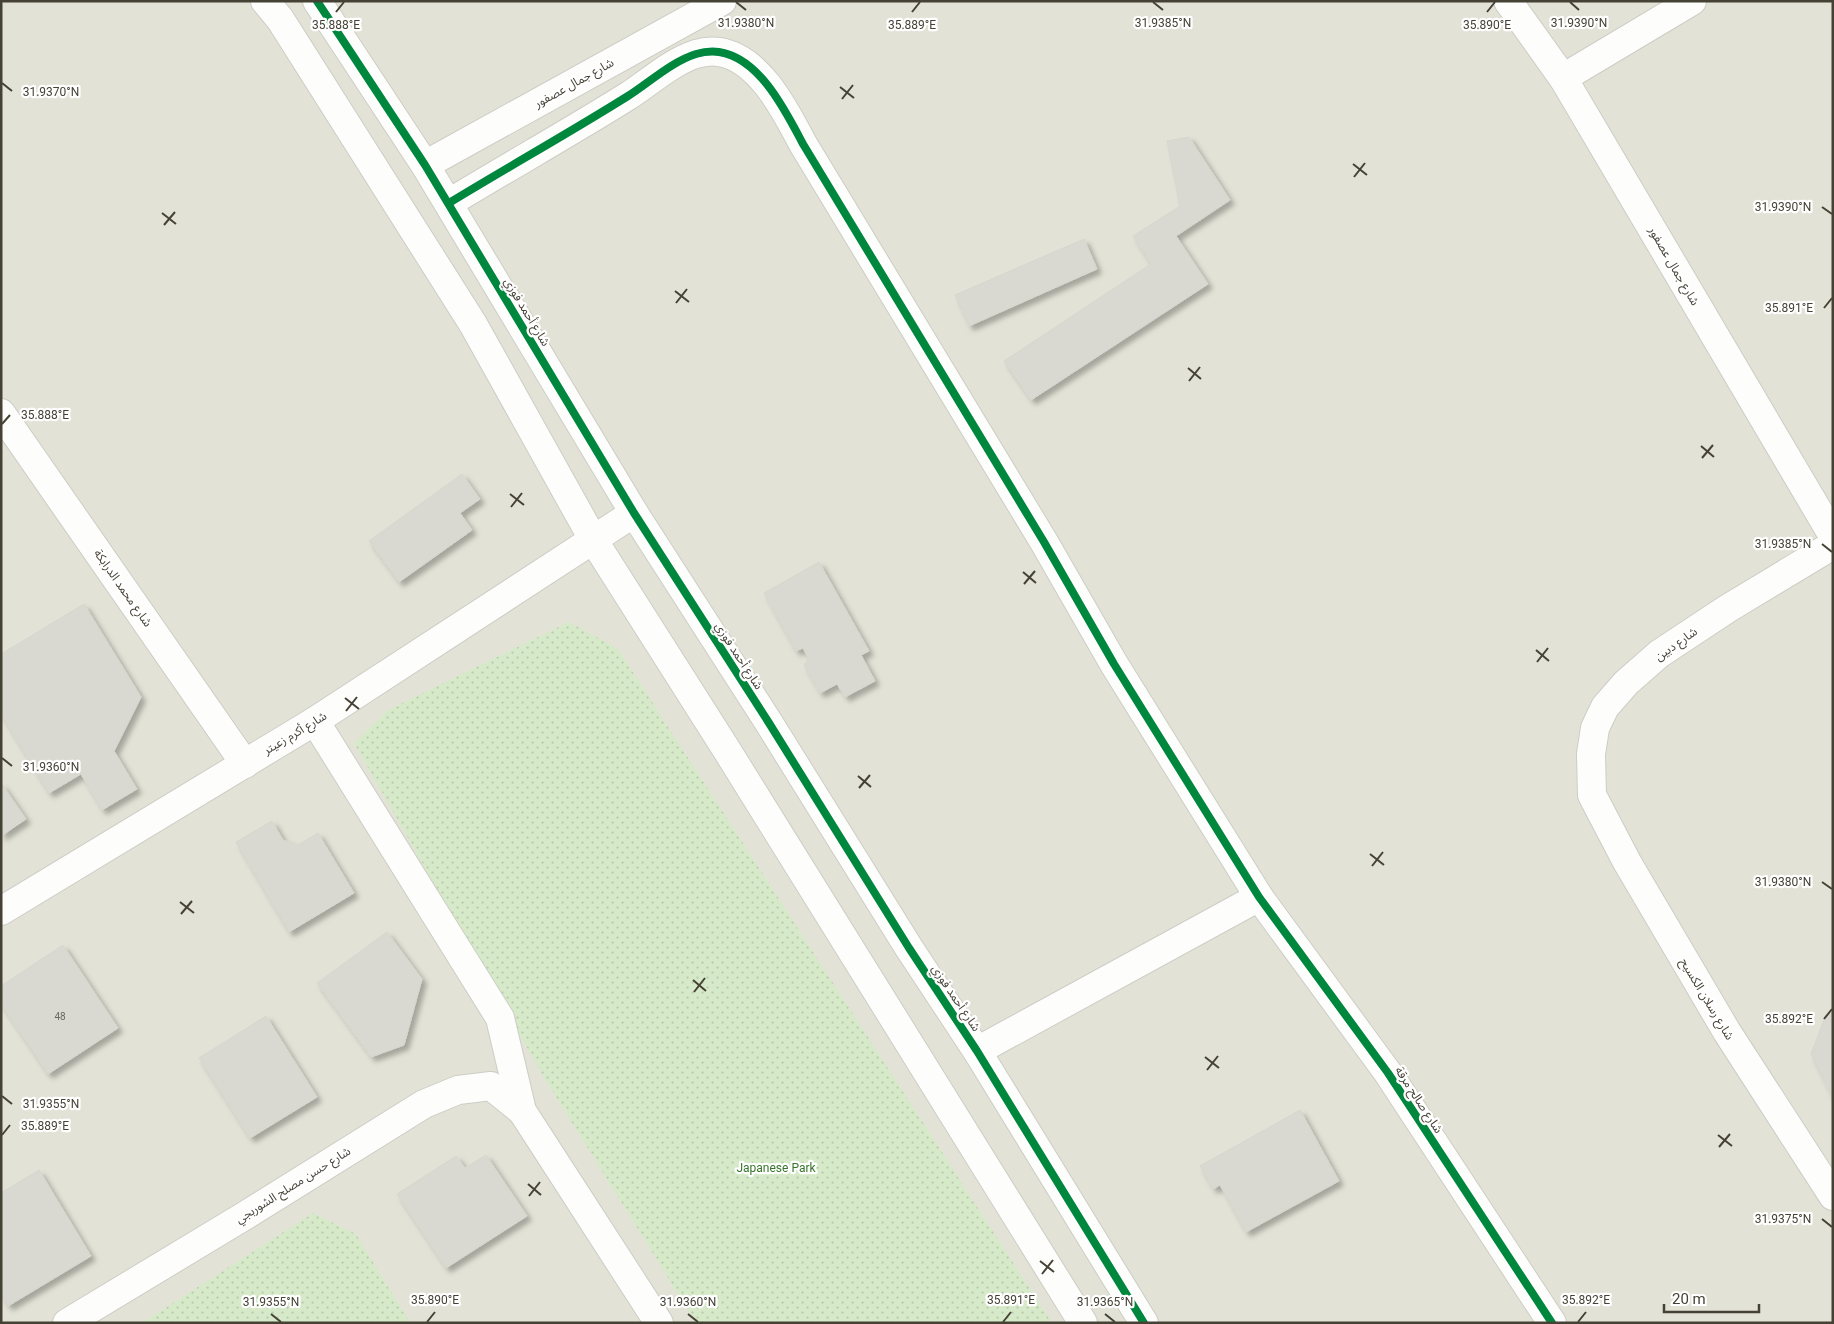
<svg xmlns="http://www.w3.org/2000/svg" width="1834" height="1324" font-family="Roboto,'Noto Sans Arabic',sans-serif">
<defs>
<pattern id="grass-dots" width="8" height="8" patternUnits="userSpaceOnUse" patternTransform="scale(1.25)"><rect width="8" height="8" fill="#d6eac9"/><path d="M2 2h.1M6 6h.1" fill="none" stroke="#b9caad" stroke-width="1.8" stroke-linecap="round"/></pattern>
<filter id="shadow"><feDropShadow dx="4.5" dy="4.5" stdDeviation="2.5" flood-color="#0004"/></filter>
</defs>
<rect width="100%" height="100%" fill="#efefe9"/>
<rect fill="#e3e2d6" x="1" y="1" width="1832" height="1322"/>
<g fill="url(#grass-dots)">
<polygon points="569,622 618,649 1052,1323 696,1323 545,1079 354,743 388,710"/>
<polygon points="313,1213 356,1234 410,1323 142,1323"/>
</g>
<g fill="#d9d8d1" stroke="#d7d6cf" filter="url(#shadow)">
<polygon points="1189,137 1230,200 1176,236 1208,284 1031,400 1004,361 1151,264 1133,236 1180,206 1167,141"/>
<polygon points="1084,239 1097,269 969,326 955,295"/>
<polygon points="462,474 480,499 460,513 472,530 399,582 369,541"/>
<polygon points="819,562 869,651 861,655 875,681 845,697 837,684 820,693 804,665 809,659 803,648 796,651 764,593"/>
<polygon points="84,604 141,697 114,751 137,789 102,810 81,774 49,793 1,714 1,654"/>
<polygon points="1,783 26,819 1,836"/>
<polygon points="272,821 283,840 298,845 318,833 354,893 289,932 236,842"/>
<polygon points="387,932 422,979 404,1045 371,1057 317,983"/>
<polygon points="63,945 118,1028 48,1074 1,1004 1,986"/>
<polygon points="1833,1013 1833,1099 1811,1054 1825,1017"/>
<polygon points="266,1016 317,1097 250,1138 199,1058"/>
<polygon points="1300,1110 1339,1181 1246,1232 1220,1185 1213,1189 1200,1166"/>
<polygon points="486,1155 527,1216 446,1268 397,1194 456,1156 465,1168"/>
<polygon points="39,1170 91,1256 8,1306 1,1294 1,1193"/>
</g>
<g fill="none" stroke-linecap="round" stroke-linejoin="round">
<defs>
<g id="minor">
<polyline points="265,1 280,19 473,324 594,541 728,752 1083,1323"/>
<polyline points="317,1 425,165 634,513 769,723 909,948 977,1051 1144,1323"/>
<polyline points="1508,1 1563,78 1833,536"/>
<polyline points="1563,78 1692,1"/>
<polyline points="425,165 722,1"/>
<path d="M449,203c59,-36 120,-70 179,-107 22,-14 43,-34 68,-42 7,-2 15,-3 23,-2 41,6 67,60 84,92l241,398 70,122 145,233 129,176 164,250"/>
<polyline points="1,413 245,764"/>
<polyline points="1833,545 1727,609 1659,654 1626,683 1605,707 1595,728 1591,754 1592,795 1627,862 1727,1032 1833,1196"/>
<polyline points="315,721 500,1018 522,1111 659,1323"/>
<polyline points="1,911 315,721 634,513"/>
<polyline points="977,1051 1259,897"/>
<polyline points="67,1323 246,1215 424,1104 458,1090 491,1086 522,1111"/>
</g>
</defs>
<use href="#minor" stroke="#cdcdc6" stroke-width="30"/>
<use href="#minor" stroke="#fdfdfc" stroke-width="28"/>
<defs>
<g id="cycleway">
<polyline points="317,1 425,165 634,513 769,723 909,948 977,1051 1144,1323"/>
<path d="M449,203c59,-36 120,-70 179,-107 22,-14 43,-34 68,-42 7,-2 15,-3 23,-2 41,6 67,60 84,92l241,398 70,122 145,233 129,176 164,250"/>
</g>
</defs>
<use href="#cycleway" stroke="#fff" stroke-width="11"/>
<use href="#cycleway" stroke="#00873e" stroke-width="8"/>
</g>
<path fill="none" stroke="#454235" stroke-width="2" d="M736,2l10,8M1153,2l10,8M1570,2l9,8M336,12l8,-10M912,12l8,-10M1487,12l8,-10M2,83l10,8M840,87l14,11M842,99l11,-14M1353,164l14,11M1354,177l11,-14M1822,207l10,7M162,213l14,11M164,225l11,-13M675,291l14,11M676,303l11,-14M1824,308l8,-10M1188,368l13,11M1189,381l11,-14M2,424l8,-9M1701,446l13,11M1702,458l11,-13M510,494l14,11M511,507l11,-14M1822,544l10,8M1023,572l13,11M1024,584l11,-13M1536,650l13,11M1537,662l11,-14M345,698l14,11M346,711l11,-14M2,758l10,8M858,776l13,11M859,788l11,-13M1370,854l14,11M1372,866l11,-14M1822,882l10,7M180,902l14,11M181,914l11,-13M693,980l13,11M694,992l11,-14M1824,1019l8,-10M1205,1057l14,11M1207,1070l11,-14M2,1096l10,8M2,1135l8,-10M1718,1135l14,11M1719,1147l11,-13M528,1184l13,11M529,1196l11,-14M1822,1219l10,8M1040,1261l14,11M1042,1274l11,-14M271,1314l10,8M688,1314l10,8M1105,1314l10,8M427,1322l8,-10M1003,1322l8,-10M1578,1322l8,-10"/>
<g text-anchor="middle" stroke-width="4.5" stroke-linejoin="round" paint-order="stroke">
<g font-size="10" fill="#6b685d">
<text x="60" y="1020">48</text>
</g>
<g font-size="12" fill="#454235" stroke="#fff">
<text transform="translate(574 83) rotate(-29)" y="4">شارع جمال عصفور</text>
<text transform="translate(1674 266) rotate(60)" y="4">شارع جمال عصفور</text>
<text transform="translate(527 312) rotate(59)" y="4">شارع أحمد فوزي</text>
<text transform="translate(123 588) rotate(55)" y="4">شارع محمد الدرابكة</text>
<text transform="translate(1676 644) rotate(-35)" y="4">شارع دبين</text>
<text transform="translate(739 656) rotate(57)" y="4">شارع أحمد فوزي</text>
<text transform="translate(295 733) rotate(-31)" y="4">شارع أكرم زعيتر</text>
<text transform="translate(956 998) rotate(56)" y="4">شارع أحمد فوزي</text>
<text transform="translate(1707 999) rotate(59)" y="4">شارع رسلان الكسيح</text>
<text transform="translate(1419 1100) rotate(57)" y="4">شارع صالح مرقة</text>
<text transform="translate(293 1185) rotate(-32)" y="4">شارع حسن مصلح الشوربجي</text>
</g>
<g font-size="12" fill="#37752a" stroke="#fff">
<text x="776" y="1172">Japanese Park</text>
</g>
</g>
<g font-size="12" text-anchor="middle" fill="#454235" stroke="#fff" stroke-width="4.5" stroke-linejoin="round" paint-order="stroke">
<text x="746" y="27">31.9380°N</text>
<text x="1163" y="27">31.9385°N</text>
<text x="1579" y="27">31.9390°N</text>
<text x="336" y="29">35.888°E</text>
<text x="1487" y="29">35.890°E</text>
<text x="912" y="29">35.889°E</text>
<text x="51" y="96">31.9370°N</text>
<text x="1783" y="211">31.9390°N</text>
<text x="1789" y="312">35.891°E</text>
<text x="45" y="419">35.888°E</text>
<text x="1783" y="548">31.9385°N</text>
<text x="51" y="771">31.9360°N</text>
<text x="1783" y="886">31.9380°N</text>
<text x="1789" y="1023">35.892°E</text>
<text x="51" y="1108">31.9355°N</text>
<text x="45" y="1130">35.889°E</text>
<text x="1783" y="1223">31.9375°N</text>
<text x="435" y="1304">35.890°E</text>
<text x="1011" y="1304">35.891°E</text>
<text x="1586" y="1304">35.892°E</text>
<text x="271" y="1306">31.9355°N</text>
<text x="688" y="1306">31.9360°N</text>
<text x="1105" y="1306">31.9365°N</text>
</g>
<rect width="1834" height="1324" fill="none" stroke="#454235" stroke-width="5"/>
<path d="M1664 1304v8h95v-8" fill="none" stroke="#454235" stroke-width="2.5"/>
<text x="1672" y="1304" font-size="15" fill="#454235" stroke="#ffffff" stroke-width="4" paint-order="stroke">20 m</text>
</svg>
